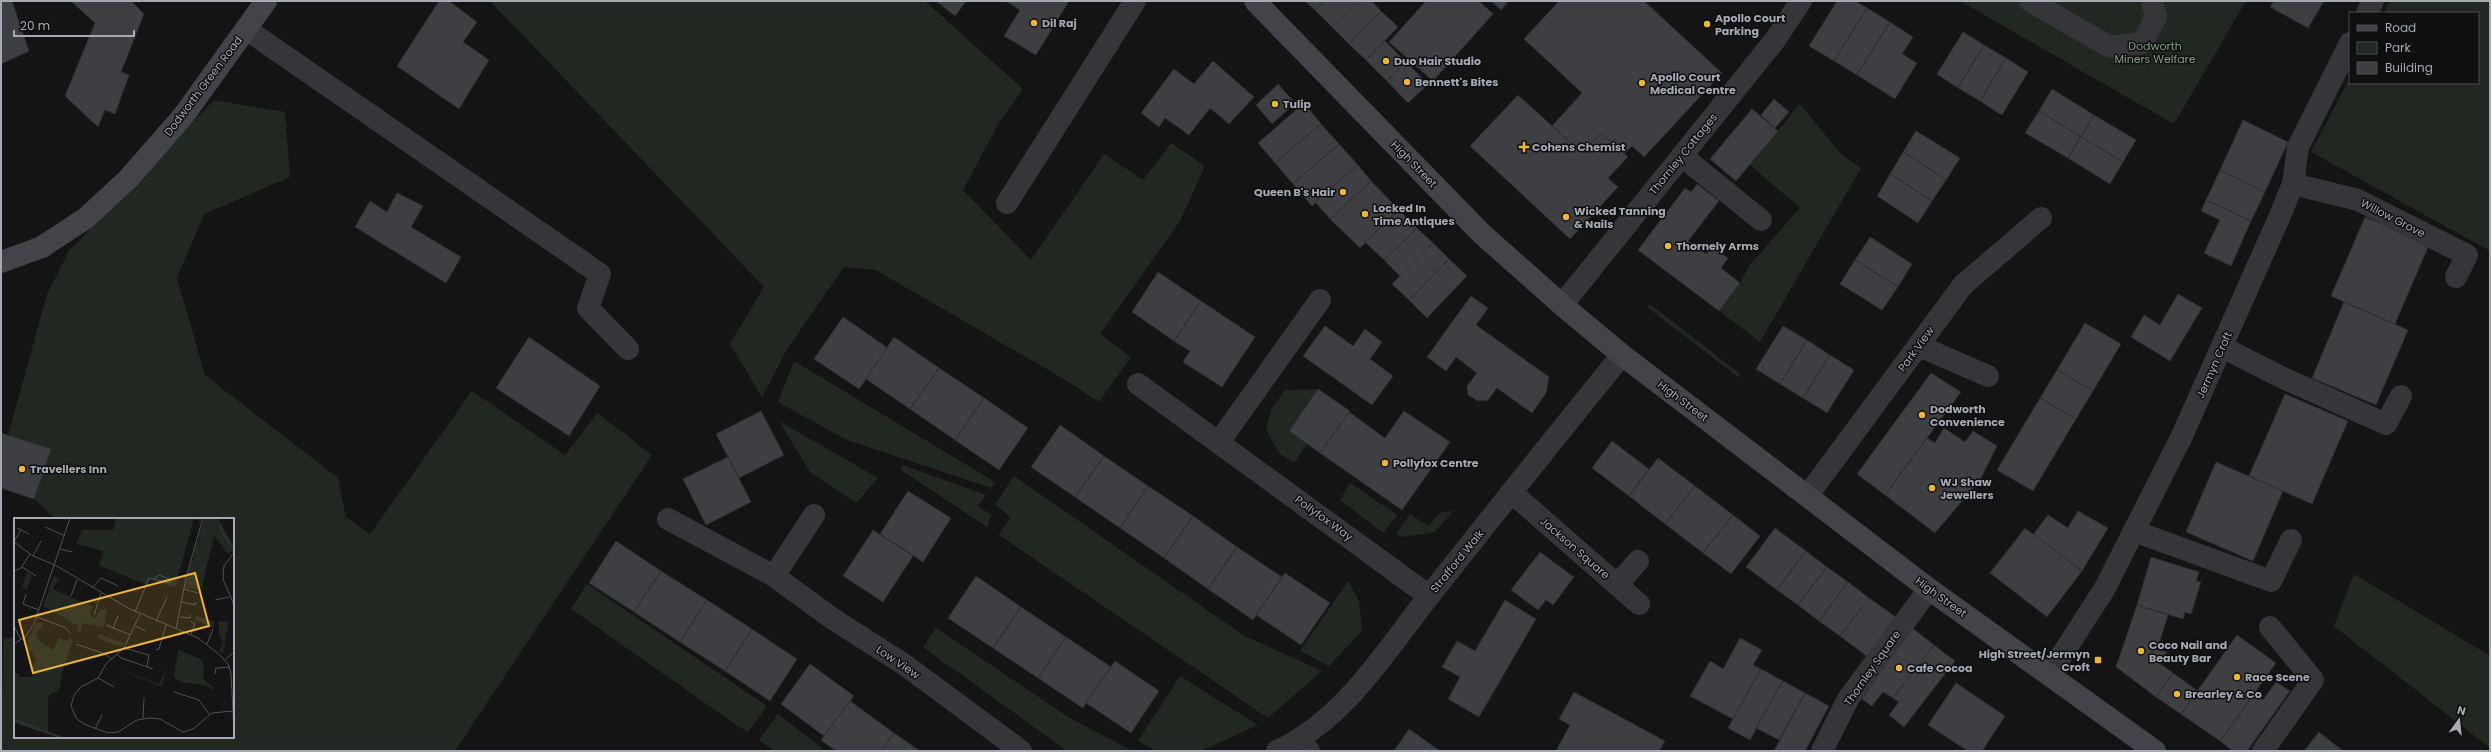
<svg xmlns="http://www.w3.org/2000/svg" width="2491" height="752" font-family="Poppins,sans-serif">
<rect width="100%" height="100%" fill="#141415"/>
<g fill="#202821">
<polygon points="490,1 925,1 1023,89 1000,121 963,190 1031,260 1104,154 1143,180 1171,143 1205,166 1180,221 1100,334 1131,357 1099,402 1067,381 876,270 844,267 786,351 762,397 730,344 764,287"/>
<polygon points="1960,1 2246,1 2174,124"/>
<polygon points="2390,1 2490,1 2490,251 2311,152 2350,78 2350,83 2478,83 2478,13 2384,13"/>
<polygon points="214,100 285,112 290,177 204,214 177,278 205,375 338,478 346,517 370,534 472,391 565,455 597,413 652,455 455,751 1,751 3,638 15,637 15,737 233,737 233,519 55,519 34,499 50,449 8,436 47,294 69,251"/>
<polygon points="1800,104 1841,154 1861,168 1760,342 1719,311 1740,283 1749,266 1800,208 1750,165"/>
<polygon points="1650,304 1740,374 1738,377 1647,307"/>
<polygon points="794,361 995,482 991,488 847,440 778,402"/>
<polygon points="1318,389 1289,431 1307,444 1294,463 1279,453 1266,430 1271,410 1285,390"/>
<polygon points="779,421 878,478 856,503 810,472"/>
<polygon points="903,465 986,495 978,506 991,515 987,527 901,470"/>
<polygon points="1014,476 1243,635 1322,671 1268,718 999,535 1010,517 995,504"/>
<polygon points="1350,483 1397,515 1383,533 1340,500"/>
<polygon points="1453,511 1435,532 1402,537 1396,534 1410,514 1428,526 1441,512"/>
<polygon points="2354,574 2490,656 2490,748 2334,626"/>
<polygon points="1348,581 1359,601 1362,631 1329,666 1300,651"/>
<polygon points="587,584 767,706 748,733 571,609"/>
<polygon points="936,628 1068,717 1133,751 1067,751 923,647"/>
<polygon points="1180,676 1258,725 1201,751 1156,751 1138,741"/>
<polygon points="778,714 826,751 774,751 759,740"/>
</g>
<g fill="#3e3f42" stroke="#2e2e31">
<polygon points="1,1 12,1 29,51 1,64"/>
<polygon points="71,1 131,1 144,14 121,72 129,75 115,114 105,110 98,127 65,96 95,23"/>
<polygon points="439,1 449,1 477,22 463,42 489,60 459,109 397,66"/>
<polygon points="936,1 966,1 955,16"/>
<polygon points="1006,1 1069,1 1036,55 1004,36 1020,10"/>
<polygon points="1305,1 1325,1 1315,10"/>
<polygon points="1325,1 1358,1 1332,27 1315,10"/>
<polygon points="1358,1 1372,1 1381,11 1349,44 1332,27"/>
<polygon points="1426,1 1479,1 1493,14 1433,81 1389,42"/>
<polygon points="1491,1 1509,1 1501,10"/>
<polygon points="1559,1 1644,1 1722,73 1644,157 1632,146 1624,154 1601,133 1582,153 1552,126 1582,93 1524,39"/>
<polygon points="1837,1 1855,1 1867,8 1834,61 1809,46"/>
<polygon points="2274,1 2324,1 2308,28 2270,7"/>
<polygon points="1867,8 1890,22 1857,75 1834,61"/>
<polygon points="1381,11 1398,27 1366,60 1349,44"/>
<polygon points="1890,22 1913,37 1902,54 1917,63 1895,99 1857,75"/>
<polygon points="1963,32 1984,45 1958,88 1937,74"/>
<polygon points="1385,41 1406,62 1387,81 1366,60"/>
<polygon points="1984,45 2006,58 1980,101 1958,88"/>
<polygon points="2006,58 2028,72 2002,115 1980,101"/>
<polygon points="1213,61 1254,97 1229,124 1210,108 1189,135 1165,118 1159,127 1141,113 1174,69 1194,84"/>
<polygon points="1406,62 1428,84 1408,103 1387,81"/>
<polygon points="1278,84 1295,103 1272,124 1256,105"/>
<polygon points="2052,89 2094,115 2081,137 2039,111"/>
<polygon points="1518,95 1582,153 1601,133 1628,157 1608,178 1618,187 1570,239 1470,146"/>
<polygon points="1774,99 1789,112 1775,128 1761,115"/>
<polygon points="1304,103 1321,124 1275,163 1258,143"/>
<polygon points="1752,109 1778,131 1736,181 1710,159"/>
<polygon points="2039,111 2081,137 2068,158 2025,133"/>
<polygon points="2094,115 2136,140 2123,162 2081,137"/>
<polygon points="2243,120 2288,142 2265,192 2220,170"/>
<polygon points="1321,124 1339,144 1293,184 1275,163"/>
<polygon points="1916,131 1960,158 1946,180 1903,152"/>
<polygon points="2081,137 2123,162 2110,184 2068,158"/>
<polygon points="1339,144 1358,165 1312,206 1293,184"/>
<polygon points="1903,152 1946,180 1932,201 1890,174"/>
<polygon points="1358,165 1371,181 1330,219 1315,202"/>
<polygon points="2220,170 2265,192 2251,221 2206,200"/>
<polygon points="1890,174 1932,201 1918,223 1877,196"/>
<polygon points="1371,181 1399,210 1360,248 1330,219"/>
<polygon points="1697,184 1719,201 1688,241 1706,254 1715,242 1725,250 1722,254 1728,258 1721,268 1740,283 1719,311 1638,250 1685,188 1691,192"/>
<polygon points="397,193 423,206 411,227 461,257 446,283 355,227 370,201 387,212"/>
<polygon points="2206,200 2251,221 2231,266 2204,253 2220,220 2201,211"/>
<polygon points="1399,210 1417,228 1384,260 1365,242"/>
<polygon points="2365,217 2429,245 2395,324 2331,296"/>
<polygon points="1417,228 1433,243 1400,276 1384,260"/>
<polygon points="1870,237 1912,264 1898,287 1855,260"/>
<polygon points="1433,243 1449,259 1409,300 1392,284"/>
<polygon points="1449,259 1467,276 1427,318 1409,300"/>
<polygon points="1855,260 1898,287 1882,310 1840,284"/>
<polygon points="1158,272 1201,301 1174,341 1132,312"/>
<polygon points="2178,294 2202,308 2170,361 2131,337 2144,315 2160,325"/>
<polygon points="1471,296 1488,308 1476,325 1549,377 1546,393 1532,413 1497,388 1488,400 1478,401 1468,395 1467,386 1477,373 1456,357 1446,371 1427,357"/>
<polygon points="1201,301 1255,337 1222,387 1183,362 1190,351 1174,341"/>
<polygon points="2344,302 2408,330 2376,405 2312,378"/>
<polygon points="843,317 888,348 859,389 814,359"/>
<polygon points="2085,323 2121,344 2093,391 2057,370"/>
<polygon points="1325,326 1353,346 1365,329 1382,342 1370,359 1393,376 1372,405 1303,356"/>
<polygon points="1783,326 1807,340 1780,384 1756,369"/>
<polygon points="529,337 600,386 569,436 496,388"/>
<polygon points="894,337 939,368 910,409 866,379"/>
<polygon points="1807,340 1830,355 1803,398 1780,384"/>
<polygon points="1830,355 1854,370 1827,413 1803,398"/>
<polygon points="939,368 984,398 955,440 910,409"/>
<polygon points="2057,370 2093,391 2076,419 2040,398"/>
<polygon points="1931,373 1961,392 1885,495 1857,474"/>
<polygon points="1318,389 1350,411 1320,453 1289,431"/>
<polygon points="2285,394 2348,421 2312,504 2249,476"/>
<polygon points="984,398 1028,428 999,470 955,440"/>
<polygon points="2040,398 2076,419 2033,491 1997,470"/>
<polygon points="761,411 784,455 739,478 716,434"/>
<polygon points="1404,411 1450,442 1402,510 1320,453 1349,412 1385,438"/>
<polygon points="1060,425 1104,456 1075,497 1031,467"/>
<polygon points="1944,428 1965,442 1973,431 1997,446 1980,480 1935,533 1885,495 1927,438 1935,443"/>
<polygon points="1,433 51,449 34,499 1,488"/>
<polygon points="1612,441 1649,469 1629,496 1592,468"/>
<polygon points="1104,456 1148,486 1120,528 1075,497"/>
<polygon points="728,457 751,502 706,525 683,479"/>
<polygon points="1658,458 1695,486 1665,524 1629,496"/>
<polygon points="2216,462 2283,491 2253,561 2186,532"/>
<polygon points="1148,486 1193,516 1164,558 1120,528"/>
<polygon points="1695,486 1733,515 1703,553 1665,524"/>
<polygon points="908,491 951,518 923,562 880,534"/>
<polygon points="2078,511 2108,528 2082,571 2033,535 2048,515 2068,528"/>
<polygon points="1733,515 1760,536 1731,574 1703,553"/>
<polygon points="1193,516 1237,547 1208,589 1164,558"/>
<polygon points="1775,528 1806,551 1777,590 1746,567"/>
<polygon points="2025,528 2082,571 2047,617 1990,573"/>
<polygon points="873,530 913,556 883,602 843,576"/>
<polygon points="616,541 661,571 634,612 589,583"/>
<polygon points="1237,547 1282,577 1253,620 1208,589"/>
<polygon points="1806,551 1827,567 1798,605 1777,590"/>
<polygon points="1540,552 1574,577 1553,605 1546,600 1538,610 1511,590"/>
<polygon points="2151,557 2199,572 2196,581 2201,582 2191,614 2185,612 2183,619 2137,605"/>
<polygon points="1827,567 1848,582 1819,621 1798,605"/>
<polygon points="661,571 707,600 680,642 634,612"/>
<polygon points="1285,573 1330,603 1301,645 1256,615"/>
<polygon points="976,576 1021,607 993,648 948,618"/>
<polygon points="1848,582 1869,598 1840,636 1819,621"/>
<polygon points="1869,598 1897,618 1868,657 1840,636"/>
<polygon points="707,600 752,629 725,671 680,642"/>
<polygon points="1505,600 1536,619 1479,717 1448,699 1460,677 1442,667 1457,641 1475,651"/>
<polygon points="2137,605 2168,615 2157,650 2167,652 2159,663 2173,673 2156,697 2116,667"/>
<polygon points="1021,607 1066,637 1038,678 993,648"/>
<polygon points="1911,627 1934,645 1893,698 1883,692 1872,706 1862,699"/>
<polygon points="752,629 797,659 770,701 725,671"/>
<polygon points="2237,635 2276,663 2220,741 2181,714"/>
<polygon points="1066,637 1111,667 1083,708 1038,678"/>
<polygon points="1740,638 1762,650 1753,665 1761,669 1733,719 1690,696 1710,661 1723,669"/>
<polygon points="1934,645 1955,661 1904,727 1889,715 1899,702 1893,698"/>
<polygon points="1115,661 1159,691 1131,733 1086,703"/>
<polygon points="810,664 854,696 824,736 781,704"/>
<polygon points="1761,669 1783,681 1750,740 1728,728"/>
<polygon points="2173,673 2198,691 2181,714 2156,697"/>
<polygon points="1783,681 1805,693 1779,740 1756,728"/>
<polygon points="2276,682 2290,691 2247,751 2233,751 2220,741 2254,694 2263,700"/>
<polygon points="1956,683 2005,716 1982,751 1968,751 1928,725"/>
<polygon points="1574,692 1665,741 1659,751 1556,751 1570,725 1559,719"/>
<polygon points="1805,693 1829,706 1805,751 1774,751"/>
<polygon points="850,701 894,733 881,751 836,751 821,740"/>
<polygon points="1409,729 1440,751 1394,751"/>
<polygon points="2319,732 2343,751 2304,751"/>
<polygon points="894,733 920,751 881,751"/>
</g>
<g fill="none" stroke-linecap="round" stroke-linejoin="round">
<g stroke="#35353a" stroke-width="22">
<polyline points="2030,1 2110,47 2142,43 2156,17 2152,1"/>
<polyline points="246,29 600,274 588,308 628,349"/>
<polyline points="1682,156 1761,220"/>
<polyline points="2293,184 2358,200 2467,255 2456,277"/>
<polyline points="1007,203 1135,1"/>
<polyline points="1562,305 1775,40 1801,1"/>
<polyline points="1919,346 1988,376"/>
<polyline points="2222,347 2281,377 2386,424 2401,396"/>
<polyline points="1219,442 1320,300"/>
<polyline points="1511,492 1639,604"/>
<polyline points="2134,531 2271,581 2291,540"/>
<polyline points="1617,585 1638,561"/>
<polyline points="1297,742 1309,751"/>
<polyline points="1822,751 1848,699 1929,589"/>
<polyline points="2263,751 2313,680 2270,627"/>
</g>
<g stroke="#35353a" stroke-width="22">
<polyline points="2367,13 2373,1"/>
<polyline points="1138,384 1429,596"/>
<polyline points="1808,495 1963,285 2041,218"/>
<polyline points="668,519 774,576 833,619 905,665 1021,751"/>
<polyline points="774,576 814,515"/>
<polyline points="2049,675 2105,588 2181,438 2279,218 2293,184 2298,147 2350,43"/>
<path d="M1277,751c72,-34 112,-106 160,-165 61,-77 123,-155 185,-231"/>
</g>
<g stroke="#43444a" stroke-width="22">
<polyline points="1255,1 1482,234 1562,305 1622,355 1929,589 2155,751"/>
<polyline points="1,262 42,247 86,218 129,178 184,115 266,1"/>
</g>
</g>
<g fill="#efb632" stroke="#0f0f10" stroke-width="1.5">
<circle cx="1034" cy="23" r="4"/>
<circle cx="1707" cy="24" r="4"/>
<circle cx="1386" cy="61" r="4"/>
<circle cx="1407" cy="82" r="4"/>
<circle cx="1642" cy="83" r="4"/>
<circle cx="1275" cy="104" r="4"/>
<path d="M1522 141h4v4h4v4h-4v4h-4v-4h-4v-4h4z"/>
<circle cx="1343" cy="192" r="4"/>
<circle cx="1365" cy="214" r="4"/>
<circle cx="1566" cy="217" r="4"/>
<circle cx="1668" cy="246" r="4"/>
<circle cx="1922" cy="415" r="4"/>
<circle cx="1385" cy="463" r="4"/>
<circle cx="22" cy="469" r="4"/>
<circle cx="1932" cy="488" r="4"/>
<circle cx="2141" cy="651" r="4"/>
<rect x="2094" y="656" width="8" height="8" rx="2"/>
<circle cx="1899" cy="668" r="4"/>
<circle cx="2237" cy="677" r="4"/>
<circle cx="2177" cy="694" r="4"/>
</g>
<g text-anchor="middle" stroke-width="3" stroke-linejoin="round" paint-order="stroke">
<g font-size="11" font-weight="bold" fill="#a5aab5" stroke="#0f0f10" text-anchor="start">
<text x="1715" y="22">Apollo Court<tspan x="1715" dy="13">Parking</tspan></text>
<text x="1042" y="27">Dil Raj</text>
<text x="1394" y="65">Duo Hair Studio</text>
<text x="1650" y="81">Apollo Court<tspan x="1650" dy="13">Medical Centre</tspan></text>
<text x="1415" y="86">Bennett's Bites</text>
<text x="1283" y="108">Tulip</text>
<text x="1532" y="151">Cohens Chemist</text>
<text x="1335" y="196" text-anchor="end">Queen B's Hair</text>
<text x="1373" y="212">Locked In<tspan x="1373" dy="13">Time Antiques</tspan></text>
<text x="1574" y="215">Wicked Tanning<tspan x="1574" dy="13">&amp; Nails</tspan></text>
<text x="1676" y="250">Thornely Arms</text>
<text x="1930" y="413">Dodworth<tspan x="1930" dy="13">Convenience</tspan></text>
<text x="1393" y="467">Pollyfox Centre</text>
<text x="30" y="473">Travellers Inn</text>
<text x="1940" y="486">WJ Shaw<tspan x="1940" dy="13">Jewellers</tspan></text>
<text x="2149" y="649">Coco Nail and<tspan x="2149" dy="13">Beauty Bar</tspan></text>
<text x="2090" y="658" text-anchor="end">High Street/Jermyn<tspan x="2090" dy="13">Croft</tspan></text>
<text x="1907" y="672">Cafe Cocoa</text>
<text x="2245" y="681">Race Scene</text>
<text x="2185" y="698">Brearley &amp; Co</text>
</g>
<g font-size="11" fill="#7da080" stroke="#0f0f10">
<text x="2155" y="50">Dodworth<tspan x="2155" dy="13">Miners Welfare</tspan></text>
</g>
<g font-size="11" fill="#a5aab5" stroke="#0f0f10">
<text transform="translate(203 86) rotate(-53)" y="4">Dodworth Green Road</text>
<text transform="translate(1683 154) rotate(-51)" y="4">Thornley Cottages</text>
<text transform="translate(1414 164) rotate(46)" y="4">High Street</text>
<text transform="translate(2393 218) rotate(27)" y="4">Willow Grove</text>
<text transform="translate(1916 349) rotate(-54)" y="4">Park View</text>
<text transform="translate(2214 365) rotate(-66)" y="4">Jermyn Croft</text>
<text transform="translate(1683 401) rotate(37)" y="4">High Street</text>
<text transform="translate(1324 518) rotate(36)" y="4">Pollyfox Way</text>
<text transform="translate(1575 548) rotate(41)" y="4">Jackson Square</text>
<text transform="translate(1457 561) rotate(-51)" y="4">Strafford Walk</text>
<text transform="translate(1941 597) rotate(36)" y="4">High Street</text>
<text transform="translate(898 662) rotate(34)" y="4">Low View</text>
<text transform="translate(1872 668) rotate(-55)" y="4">Thornley Square</text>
</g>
</g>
<g transform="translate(14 518)">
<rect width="220" height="220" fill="#141415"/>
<path d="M102,0h102l15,27v5l-5,4 -14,-18 -13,55 -16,-4 6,-27 3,1 -1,-4 3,-13 4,-4 -2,-1 5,-17 -9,-3 -19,68 -25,-6 -3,4 -3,-1 -45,-19 4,-14 -27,-7 6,-14h31zM13,54l5,3 -5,15 -5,-2zM40,58l5,2 -6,11 40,18 -3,8 6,3 4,-8 7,-1 -3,18 -21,-4 -3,10 -3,-3 1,-4 -35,-20zM182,98l18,5v7l-19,-8zM205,103l9,1v2l-5,30 -4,-3 4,-9 -4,-7zM27,104l2,5 -6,4 -1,5 4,6 13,8 6,-12 8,3 2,-3 4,2 -11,33 -2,15 -2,3 -8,3 -2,5v35l-34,-11v-50l5,1v3h14l-2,-12 6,-3 -6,-11 -4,-1 1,-10 8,-17zM85,116l20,7 6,1 -3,5 -23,-8zM164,132l23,9 3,6 -1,14 11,9 -1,2 -6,-4 -26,-4 -7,-5zM94,147l51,19 7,-16 -4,19z" fill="#202821"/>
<path fill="none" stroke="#2a3239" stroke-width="2" d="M205,7l11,20M0,202l48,18"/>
<path fill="none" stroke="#4e5055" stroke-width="1" d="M31,9l20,9M3,10l12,6M0,24l7,-12M0,24l19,14 22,9 73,43 70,30 22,17 8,9 3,9 3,59M46,31l12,3M220,34l-10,14 -1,13 11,26M19,38l8,-15M8,49l14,9M0,53l7,-3 9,-14M78,70l9,-10 17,8M170,71l14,4M12,76l-3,10 16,6M57,78l6,-16M201,82l14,-3M168,84l13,3 1,-3M121,94l14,-34 20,5 2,-3 -12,-5 -6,4M126,96l-16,34 -18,16 -8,14 -17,9 -7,8 -3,11 5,12 8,6 24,9 10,-1 19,-12 12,-2 11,1 23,13 10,-3 19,-16 20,-2M80,97l7,-22M23,99l29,11 4,5M166,99l10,1 1,-3M142,103l11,-24M177,103l4,3 -4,10M92,107l25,10M0,108l7,14M121,108l11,5M99,110l5,-12M162,111l10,-51 16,-57M0,126l12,-8 8,-12 36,-106M62,126l29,10 6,5M193,126l6,-15M110,130l25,7 -2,12M142,132l3,-1 7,-24M103,136l4,4 32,11M211,142l9,-8M201,156l1,-6 14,-1M84,160l16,9M160,174l25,8 10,14M129,200l1,-20M81,211l7,-14"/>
<path fill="#efb632" fill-opacity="0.15" stroke="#efb632" stroke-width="2" d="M181,55l14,53 -176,47 -14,-53z"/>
<rect width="220" height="220" fill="none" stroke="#a5aab5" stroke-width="2"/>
</g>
<rect width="2491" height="752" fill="none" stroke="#a5aab5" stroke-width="4"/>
<rect x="2349" y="12" width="130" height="72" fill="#0f0f10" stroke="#4b4d52"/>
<rect x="2357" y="25" width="20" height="6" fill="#43444a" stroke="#4b4d52"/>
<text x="2385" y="32" font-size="12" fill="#a5aab5">Road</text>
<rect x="2357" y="42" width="20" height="12" fill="#202821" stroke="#4b4d52"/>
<text x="2385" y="52" font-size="12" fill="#a5aab5">Park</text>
<rect x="2357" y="62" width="20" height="12" fill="#3e3f42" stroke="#4b4d52"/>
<text x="2385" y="72" font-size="12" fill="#a5aab5">Building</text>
<g transform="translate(2459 720) rotate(15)" stroke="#0f0f10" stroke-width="3" paint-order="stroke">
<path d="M0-3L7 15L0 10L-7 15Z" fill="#a5aab5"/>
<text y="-6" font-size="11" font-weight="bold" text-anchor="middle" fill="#a5aab5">N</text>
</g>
<path d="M14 30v6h120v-6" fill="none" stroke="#a5aab5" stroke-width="2"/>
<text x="20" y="30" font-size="12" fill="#a5aab5" stroke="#0f0f10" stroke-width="3" paint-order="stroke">20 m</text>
</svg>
